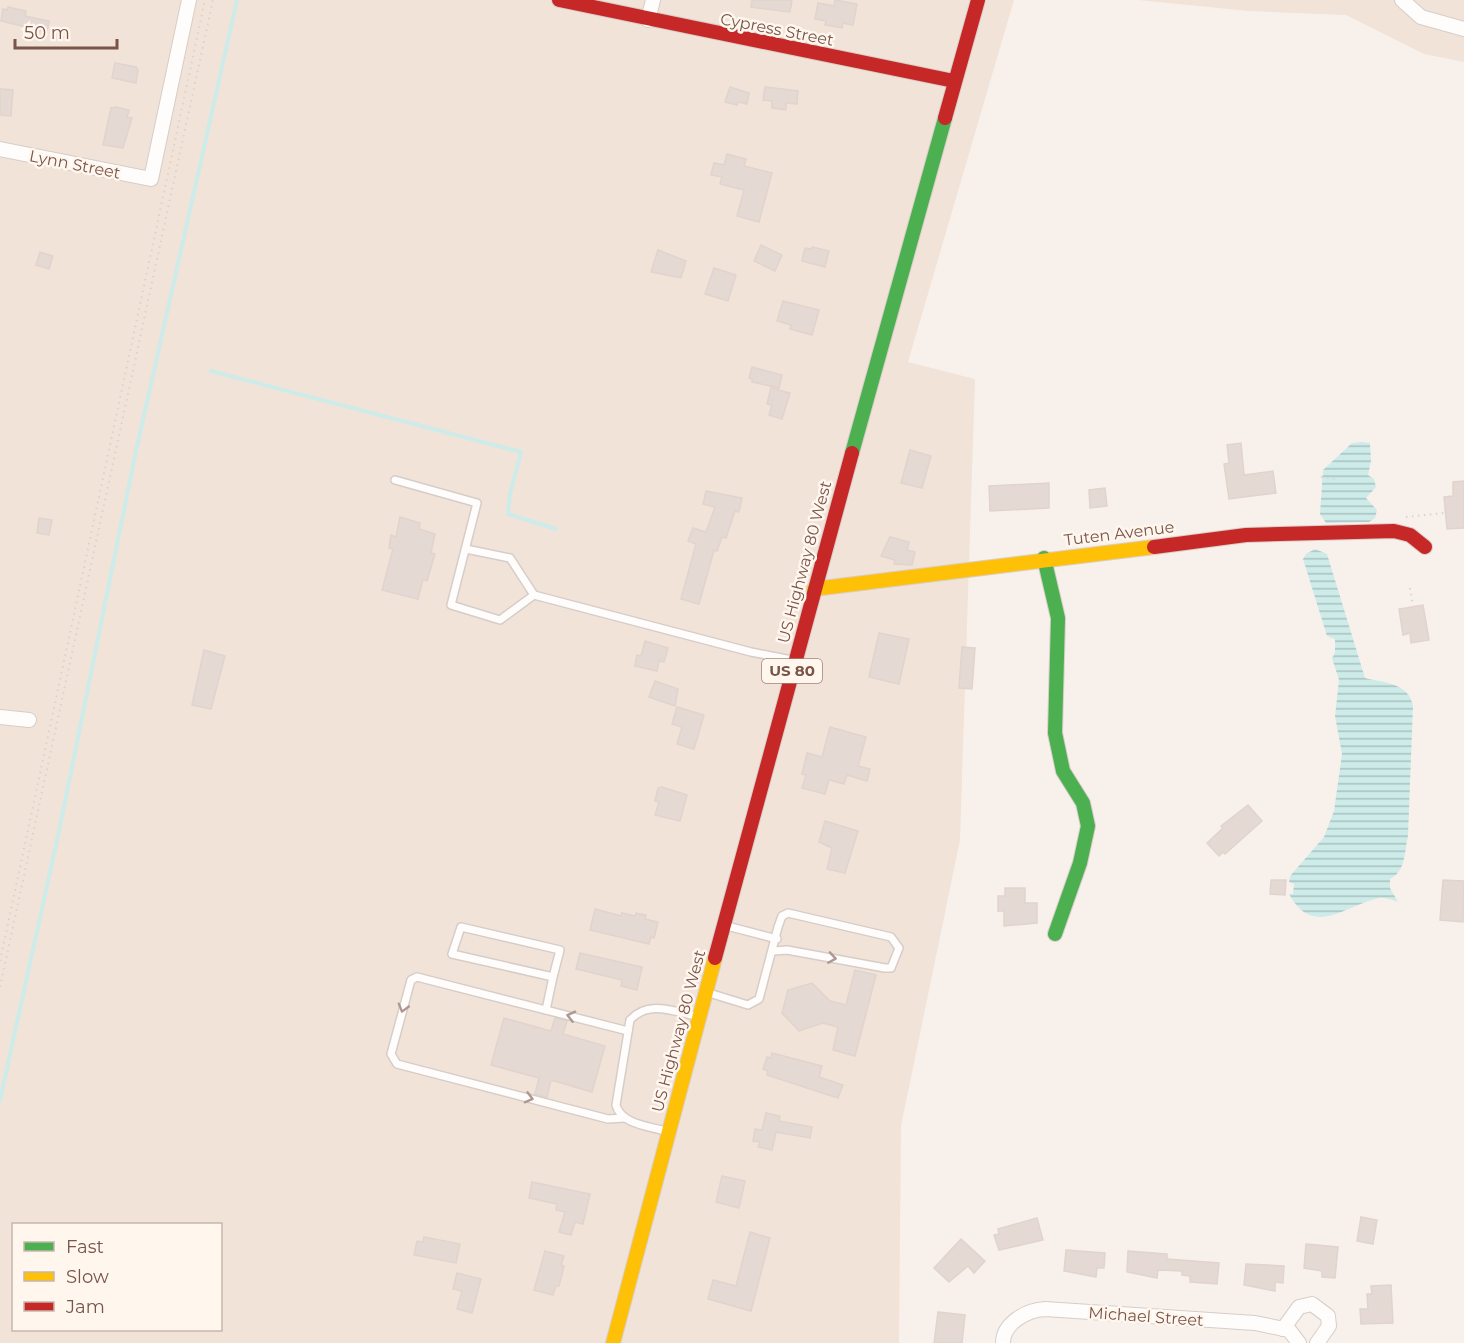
<svg xmlns="http://www.w3.org/2000/svg" width="1464" height="1343" font-family="Montserrat,sans-serif">
<defs>
<pattern id="water-rules" width="6" height="5" patternUnits="userSpaceOnUse" patternTransform="scale(1.5)"><rect width="6" height="5" fill="#ccebe9"/><path d="M0 2.5h6" fill="none" stroke="#aac1bf"/></pattern>
</defs>
<rect width="100%" height="100%" fill="#f8f1eb"/>
<g fill="#f1e3d8" fill-rule="evenodd">
<path d="M0,0h1014l-106,362 67,17 -15,461 -59,286 -2,217h-899zM14,1224h206v106h-206z"/>
<polygon points="1138,0 1464,0 1464,62 1424,54 1346,15 1248,11"/>
</g>
<g fill="url(#water-rules)">
<polygon points="1362,442 1370,443 1371,461 1368,475 1374,479 1376,487 1366,498 1377,510 1375,518 1369,522 1326,523 1320,514 1323,470 1352,443"/>
<path d="M1315,549l12,5 38,124c20,5 44,5 48,28l-5,130c-4,17 -2,35 -18,43v9l8,14c-6,-2 -13,-5 -19,-4 -33,7 -66,41 -90,-4h4l1,-10 -5,-2 1,-6 34,-39 10,-26 8,-57 -7,-38 4,-36 -7,-22 3,-5v-14l-8,-3 -24,-77 3,-5z"/>
</g>
<g fill="none" stroke-linecap="round" stroke-linejoin="round">
<g stroke="#ccebe9" stroke-width="4">
<polyline points="211,371 521,452 510,494 508,514 556,529"/>
<polyline points="0,1100 59,831 136,451 237,0"/>
</g>
</g>
<g fill="#e5d9d3" stroke="#e1d3cd" stroke-width="1.5">
<polygon points="752,0 792,0 790,12 751,7"/>
<polygon points="835,0 857,4 853,25 843,23 842,28 825,25 826,21 815,19 818,3 834,6"/>
<polygon points="8,7 26,11 25,16 49,21 47,32 1,21 3,9 7,10"/>
<polygon points="115,63 136,67 138,70 136,83 112,78"/>
<polygon points="730,87 749,93 747,104 738,102 737,105 725,102"/>
<polygon points="765,87 798,91 797,104 786,103 786,110 772,108 772,101 763,100"/>
<polygon points="0,89 13,90 11,116 0,115"/>
<polygon points="116,107 129,110 127,117 132,118 123,148 103,145 111,108"/>
<polygon points="727,154 746,159 744,166 772,173 759,222 737,216 744,190 720,184 722,177 711,175 714,163 724,165"/>
<polygon points="761,245 782,255 775,271 754,261"/>
<polygon points="812,247 829,251 825,267 802,261 805,248 811,249"/>
<polygon points="658,250 686,261 681,278 651,272"/>
<polygon points="40,252 53,256 49,269 36,265"/>
<polygon points="714,268 736,275 728,301 705,294"/>
<polygon points="783,301 819,310 812,335 790,329 791,325 777,321"/>
<polygon points="752,367 782,375 779,388 752,382 752,379 749,378"/>
<polygon points="771,388 790,393 782,419 769,415 772,405 767,404"/>
<polygon points="1241,443 1244,475 1273,471 1276,493 1229,499 1224,464 1229,463 1227,445"/>
<polygon points="910,450 931,456 922,488 901,483"/>
<polygon points="1464,481 1464,528 1447,529 1444,497 1453,496 1453,482"/>
<polygon points="1049,483 1049,508 990,511 989,486"/>
<polygon points="1105,488 1107,506 1090,508 1089,490"/>
<polygon points="706,491 742,498 739,512 735,511 726,538 722,537 717,551 714,550 699,604 681,599 696,544 688,541 693,528 706,532 715,507 703,504"/>
<polygon points="400,517 420,523 419,529 435,534 431,553 435,554 427,581 423,579 418,599 382,590 393,549 389,548 391,535 396,537"/>
<polygon points="39,518 52,520 49,535 37,533"/>
<polygon points="890,537 909,542 907,550 915,552 912,565 894,564 895,560 881,556"/>
<polygon points="1423,605 1429,640 1411,643 1410,633 1403,635 1399,609"/>
<polygon points="879,633 909,639 899,684 869,677"/>
<polygon points="645,641 668,648 664,662 659,661 657,671 635,666 637,655 641,656"/>
<polygon points="962,647 975,648 972,689 959,688"/>
<polygon points="204,650 225,656 211,709 192,705"/>
<polygon points="655,681 678,689 675,706 649,697"/>
<polygon points="677,707 704,715 694,749 677,744 682,727 672,724"/>
<polygon points="830,727 866,737 858,766 870,769 867,781 847,775 844,784 829,780 825,794 802,788 806,775 802,774 807,753 822,757"/>
<polygon points="662,787 687,795 680,821 655,815 659,802 655,801 658,788"/>
<polygon points="1248,805 1262,821 1225,854 1223,852 1219,856 1207,843 1223,828 1221,826"/>
<polygon points="825,821 858,831 845,873 827,869 832,848 819,842"/>
<polygon points="1271,880 1286,880 1285,895 1270,894"/>
<polygon points="1443,880 1464,881 1463,922 1440,920"/>
<polygon points="1005,888 1025,888 1025,903 1037,903 1037,923 1004,926 1004,911 998,911 998,896 1005,896"/>
<polygon points="595,909 621,916 622,913 635,916 636,913 646,915 645,919 658,922 654,938 651,937 649,944 590,930"/>
<polygon points="580,953 642,967 637,990 621,986 622,980 576,969"/>
<polygon points="855,970 876,975 855,1056 833,1050 838,1027 823,1023 799,1031 782,1013 788,990 812,983 830,1001 846,1005"/>
<polygon points="504,1018 551,1031 555,1018 567,1021 563,1034 605,1046 592,1092 551,1080 547,1097 544,1097 535,1094 539,1078 491,1065"/>
<polygon points="772,1053 822,1066 819,1077 843,1085 838,1098 767,1075 768,1071 763,1069 767,1057 771,1058"/>
<polygon points="766,1113 780,1116 779,1121 812,1127 810,1138 776,1132 772,1150 758,1147 760,1142 753,1141 755,1129 762,1130"/>
<polygon points="722,1176 745,1181 739,1208 716,1202"/>
<polygon points="532,1182 590,1194 583,1224 575,1222 571,1235 559,1232 565,1212 556,1210 557,1204 529,1198"/>
<polygon points="1361,1217 1377,1220 1373,1244 1357,1241"/>
<polygon points="1037,1218 1043,1240 999,1250 994,1235 999,1234 998,1229"/>
<polygon points="750,1232 770,1238 751,1311 708,1299 713,1280 736,1286"/>
<polygon points="424,1237 460,1244 456,1263 414,1255 417,1241 423,1242"/>
<polygon points="961,1239 985,1261 974,1273 968,1266 949,1282 934,1268"/>
<polygon points="1306,1244 1338,1247 1335,1278 1322,1277 1322,1271 1304,1268"/>
<polygon points="1066,1250 1105,1253 1104,1268 1097,1268 1096,1277 1064,1271"/>
<polygon points="545,1251 564,1256 561,1266 564,1266 559,1286 556,1286 553,1295 534,1290"/>
<polygon points="1128,1251 1167,1254 1167,1259 1219,1263 1217,1284 1190,1282 1190,1276 1182,1275 1182,1271 1158,1270 1157,1278 1127,1272"/>
<polygon points="1246,1264 1284,1266 1283,1283 1275,1282 1275,1291 1244,1285"/>
<polygon points="457,1273 481,1279 472,1313 457,1309 462,1291 453,1289"/>
<polygon points="1391,1285 1393,1323 1361,1324 1360,1309 1368,1309 1367,1294 1372,1294 1371,1286"/>
<polygon points="938,1312 965,1315 962,1343 934,1343"/>
</g>
<g fill="none" stroke-linecap="round" stroke-linejoin="round">
<defs>
<g id="lane">
<polyline points="395,480 477,503 451,605 500,620 534,595"/>
<polyline points="466,549 510,558 534,595 751,652 792,660"/>
<polyline points="727,926 777,939"/>
<polyline points="709,993 748,1005 759,999 778,927 782,916 788,913 891,937 899,948 891,968 885,968 787,950 774,951"/>
<polyline points="546,1010 553,977 452,954 461,927 560,950 553,977"/>
<polyline points="624,1118 608,1119 397,1064 391,1054 411,980 417,977 628,1031"/>
<path d="M665,1131c-17,-5 -44,-7 -49,-26l14,-85c18,-20 43,-9 66,-4"/>
</g>
<g id="street">
<polyline points="1402,0 1421,17 1464,29"/>
<polyline points="648,20 653,0"/>
<polyline points="0,149 151,179 189,0"/>
<polyline points="0,717 29,720"/>
<polyline points="1283,1329 1299,1307 1312,1304 1328,1316 1329,1326 1317,1343"/>
<path d="M1003,1343c0,-20 24,-33 42,-34l210,14 34,7 10,13"/>
</g>
<g id="fast">
<polyline points="852,453 945,118"/>
<polyline points="1044,558 1058,618 1055,733 1063,771 1083,803 1088,826 1080,863 1055,934"/>
</g>
<g id="slow">
<polyline points="814,589 1154,547"/>
<polyline points="613,1343 715,958"/>
</g>
<g id="jam">
<polyline points="559,0 954,81"/>
<polyline points="945,118 978,0"/>
<polyline points="1154,547 1246,535 1394,531 1410,535 1425,547"/>
<polyline points="715,958 852,453"/>
</g>
</defs>
<use href="#lane" stroke="#d6cdc8" stroke-width="10"/>
<use href="#street" stroke="#d6cdc8" stroke-width="16"/>
<use href="#fast" stroke="#d9cec9" stroke-width="16"/>
<use href="#slow" stroke="#d9cec9" stroke-width="16"/>
<use href="#jam" stroke="#d9cec9" stroke-width="16"/>
<g stroke="#dbd1cd" stroke-width="2" stroke-dasharray="1.5 4.5" stroke-linecap="butt">
<polyline points="1321,477 1338,479"/>
<polyline points="1406,517 1444,513"/>
<polyline points="1410,588 1413,605"/>
<polyline points="0,961 205,0"/>
<polyline points="0,987 213,0"/>
</g>
<use href="#lane" stroke="#fefdfc" stroke-width="7"/>
<use href="#street" stroke="#fefdfc" stroke-width="14"/>
<use href="#fast" stroke="#4caf50" stroke-width="14"/>
<use href="#slow" stroke="#ffc107" stroke-width="14"/>
<use href="#jam" stroke="#c62828" stroke-width="14"/>
</g>
<defs><path id="oneway-chevron" d="M-2-3.5L2.5 0L-2 3.5" fill="none" stroke-width="1.6" stroke-linecap="round" stroke-linejoin="round" transform="scale(1.5)"/></defs>
<g stroke="#ae9891">
<use href="#oneway-chevron" transform="translate(832 958) rotate(9)"/>
<use href="#oneway-chevron" transform="translate(403 1008) rotate(106)"/>
<use href="#oneway-chevron" transform="translate(571 1016) rotate(-166)"/>
<use href="#oneway-chevron" transform="translate(529 1098) rotate(15)"/>
</g>
<g text-anchor="middle" stroke-width="5" stroke-linejoin="round" paint-order="stroke">
<rect fill="#fff6ee" stroke="#a0857a" stroke-width="1.5" x="762" y="659" width="60" height="24" rx="4.5"/>
<g font-size="15" font-weight="bold" fill="#785449">
<text x="792" y="676">US 80</text>
</g>
<g font-size="16" fill="#785449" stroke="#fff6ee">
<text transform="translate(777 29) rotate(11)" y="6">Cypress Street</text>
<text transform="translate(75 164) rotate(11)" y="6">Lynn Street</text>
<text transform="translate(1119 533) rotate(-7)" y="6">Tuten Avenue</text>
<text transform="translate(804 562) rotate(-75)" y="6">US Highway 80 West</text>
<text transform="translate(678 1031) rotate(-75)" y="6">US Highway 80 West</text>
<text transform="translate(1146 1316) rotate(4)" y="6">Michael Street</text>
</g>
</g>
<rect x="12" y="1223" width="210" height="108" fill="#fff6ee" stroke="#c9b5ac" stroke-width="1.5"/>
<rect x="24" y="1242" width="30" height="9" fill="#4caf50" stroke="#c9b5ac" stroke-width="1.5"/>
<text x="66" y="1253" font-size="18" fill="#785449">Fast</text>
<rect x="24" y="1272" width="30" height="9" fill="#ffc107" stroke="#c9b5ac" stroke-width="1.5"/>
<text x="66" y="1283" font-size="18" fill="#785449">Slow</text>
<rect x="24" y="1302" width="30" height="9" fill="#c62828" stroke="#c9b5ac" stroke-width="1.5"/>
<text x="66" y="1313" font-size="18" fill="#785449">Jam</text>
<path d="M15 39v9h102v-9" fill="none" stroke="#785449" stroke-width="3"/>
<text x="24" y="39" font-size="18" fill="#785449" stroke="#fff6ee" stroke-width="4.5" paint-order="stroke">50 m</text>
</svg>
